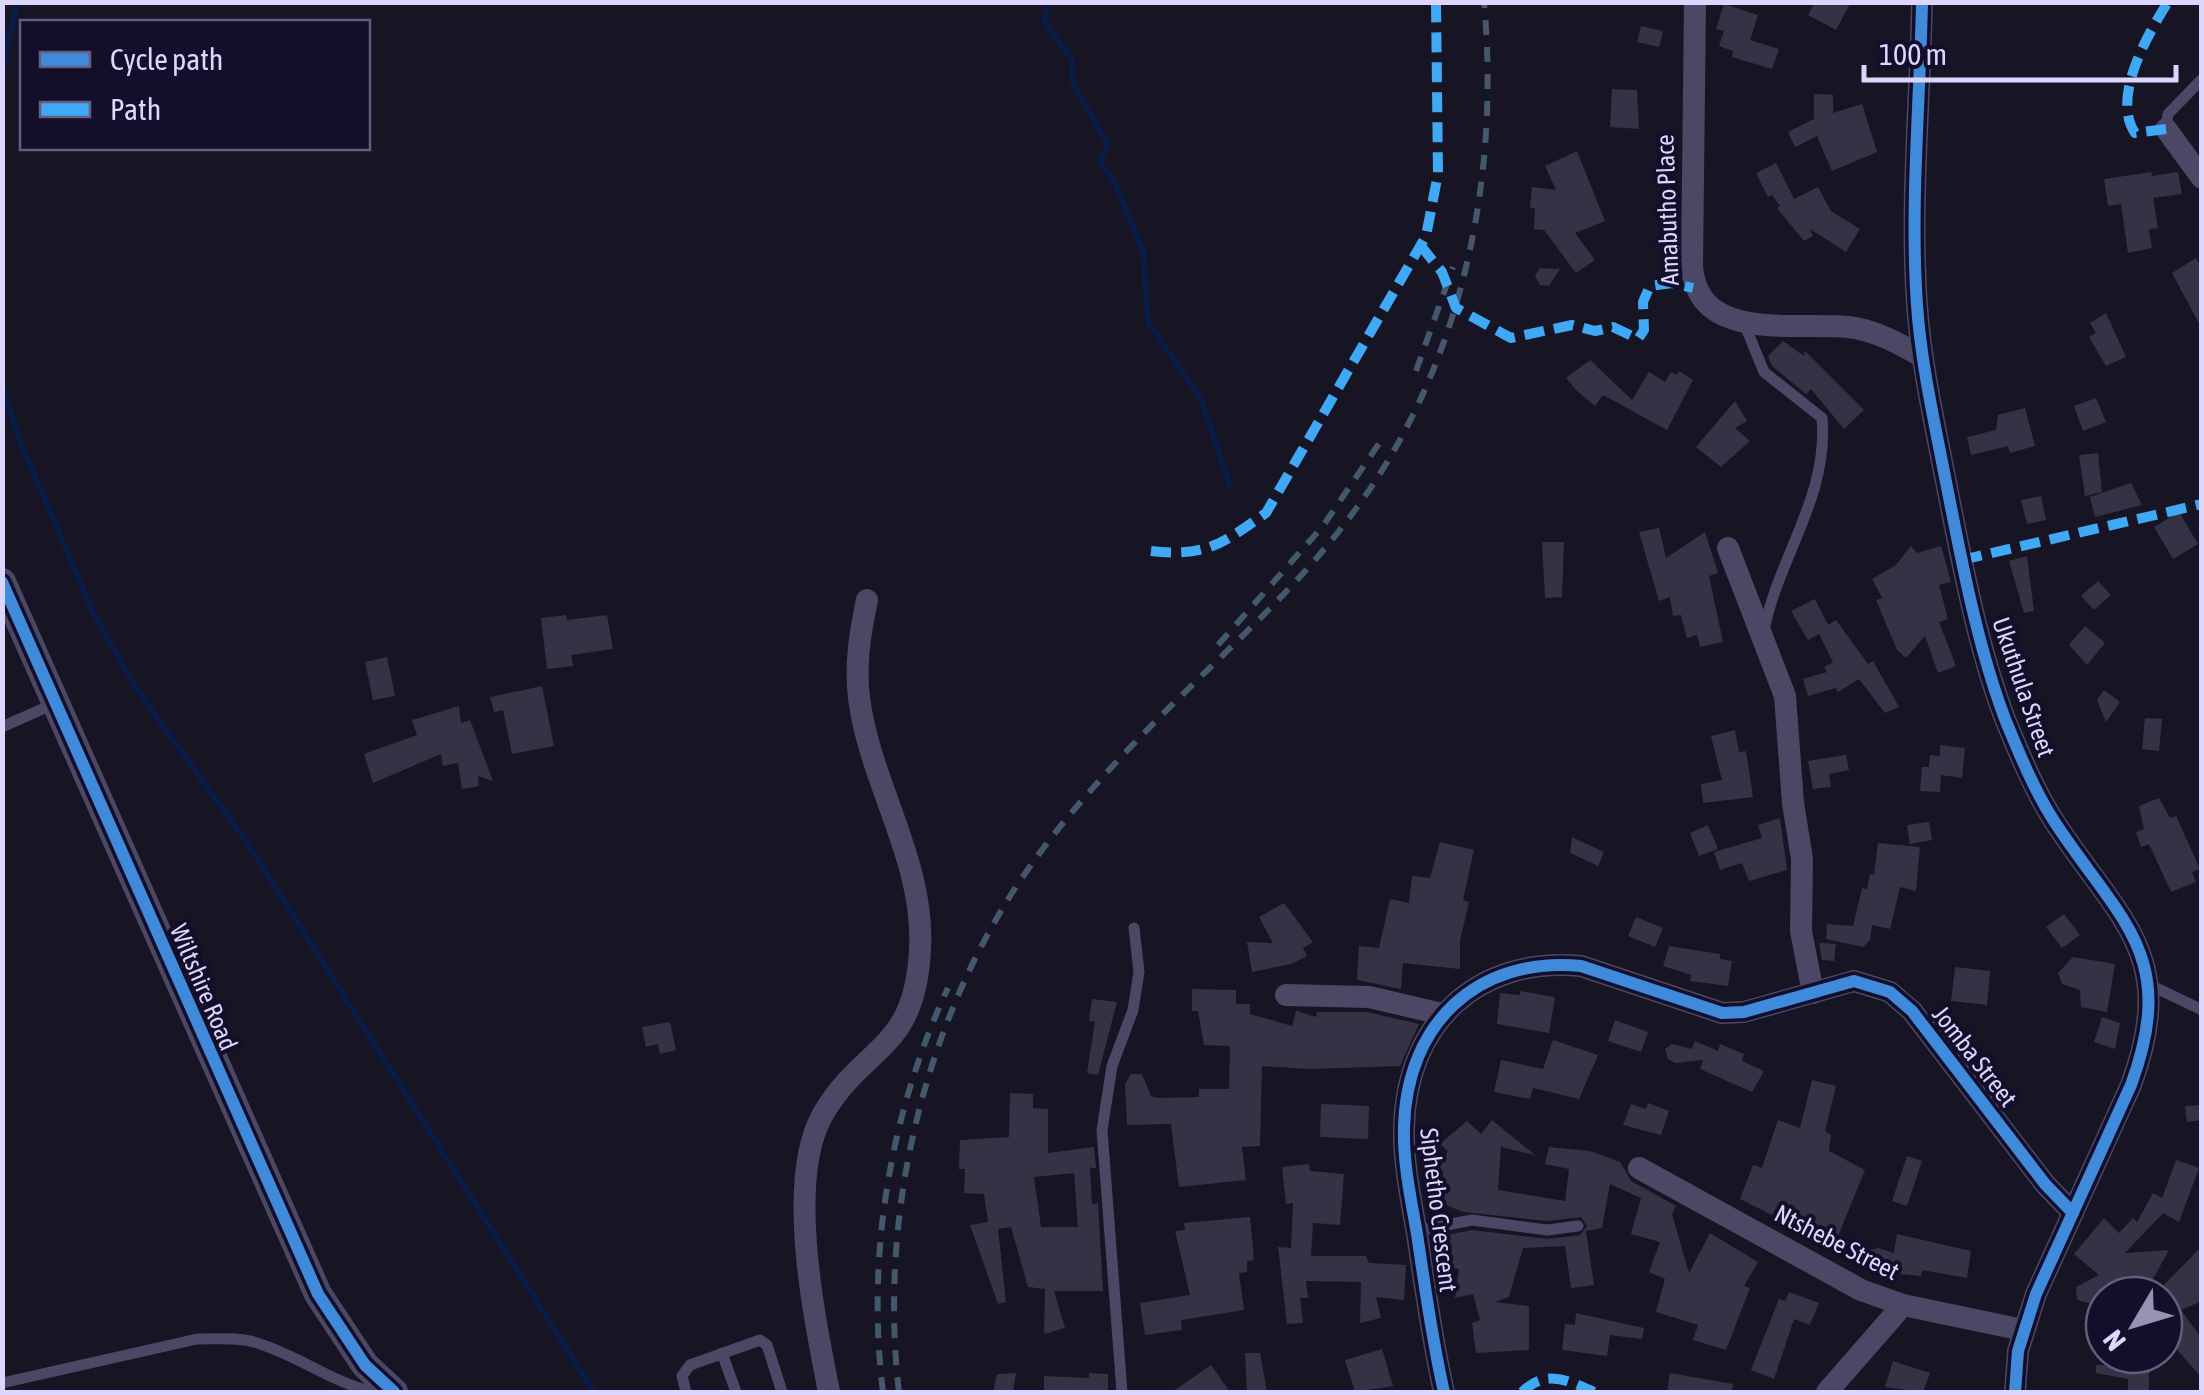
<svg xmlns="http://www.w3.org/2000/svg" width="2204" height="1395" font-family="'Asap Condensed',sans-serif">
<rect width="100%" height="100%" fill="#171423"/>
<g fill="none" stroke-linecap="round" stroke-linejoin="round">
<g stroke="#081c46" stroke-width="6">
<polyline points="1049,2 1044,21 1072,60 1073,84 1108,145 1100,162 1116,185 1143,251 1148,322 1201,399 1230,486"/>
<polyline points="2,73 17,2"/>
<polyline points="2,383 18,436 94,615 138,691 250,847 594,1392"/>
</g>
</g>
<g fill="#363245" fill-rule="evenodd">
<polygon points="1815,2 1851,2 1836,30 1808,15"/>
<polygon points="1724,4 1758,15 1750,40 1779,49 1772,69 1732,57 1733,51 1719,46 1724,31 1716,29"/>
<polygon points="1641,26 1663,31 1659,47 1637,42"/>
<polygon points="1612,89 1637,90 1639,129 1610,127"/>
<polygon points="1814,94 1833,95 1833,113 1862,104 1877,152 1832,171 1817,136 1795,147 1788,132 1814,119"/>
<polygon points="1577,151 1605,221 1575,233 1595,260 1576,273 1544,230 1534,229 1535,208 1530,208 1532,187 1556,190 1545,166"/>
<polygon points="1776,163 1794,199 1818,187 1831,211 1860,229 1846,252 1810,229 1813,236 1804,241 1777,208 1780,206 1772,195 1768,197 1756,173"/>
<polygon points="2151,172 2152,176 2178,172 2182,194 2153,198 2158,228 2149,229 2152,248 2128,253 2121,204 2108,206 2104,179"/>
<polygon points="2196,258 2202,269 2202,329 2172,273"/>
<polygon points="1540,268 1560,269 1549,286 1540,285 1535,276"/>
<polygon points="2106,313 2126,357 2106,366 2089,337 2096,333 2090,323"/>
<polygon points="1783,341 1804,356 1805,351 1864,410 1844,429 1811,389 1806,394 1772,366 1768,356"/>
<polygon points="1590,360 1632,400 1649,372 1665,382 1671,372 1677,375 1679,371 1693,380 1667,430 1603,395 1595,406 1576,390 1566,378"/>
<polygon points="2096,398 2106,422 2083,431 2074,406"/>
<polygon points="1735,401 1747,421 1735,428 1750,441 1721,467 1696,447"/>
<polygon points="2025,408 2035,446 2010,453 2008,446 1971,455 1967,437 1996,430 1998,415"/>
<polygon points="2098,453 2102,492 2085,496 2079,455"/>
<polygon points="2131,483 2142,505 2095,517 2090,497"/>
<polygon points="2041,496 2046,520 2027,524 2021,500"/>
<polygon points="2179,512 2198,544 2173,559 2154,527"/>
<polygon points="1659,528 1666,558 1705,532 1718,573 1709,576 1723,642 1700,647 1697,635 1687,638 1681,615 1673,616 1670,597 1659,601 1639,532"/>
<polygon points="1542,542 1564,542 1562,597 1545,598"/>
<polygon points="1911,546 1917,553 1941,546 1951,582 1939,585 1948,619 1939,622 1956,666 1938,673 1925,636 1906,658 1897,650 1876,600 1882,598 1872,579 1896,565"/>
<polygon points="2027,556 2034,611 2024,613 2009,561"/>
<polygon points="2098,581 2111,595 2094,610 2081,596"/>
<polygon points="1815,599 1828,625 1836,620 1868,664 1873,661 1899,707 1885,713 1859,679 1838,692 1836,688 1808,696 1803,679 1827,672 1824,667 1833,662 1819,634 1808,640 1791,611"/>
<polygon points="566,615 567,620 607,615 613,649 571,655 573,666 547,669 541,618"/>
<polygon points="2085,626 2105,643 2087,665 2069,645"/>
<polygon points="387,657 395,696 373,700 365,662"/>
<polygon points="542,686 554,746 512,754 503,710 494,712 490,697"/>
<polygon points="2104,690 2120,702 2106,722 2097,700"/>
<polygon points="459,706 461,723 470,720 493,781 478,776 479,786 462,789 458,763 443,766 441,754 373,783 364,754 417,735 412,720"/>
<polygon points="2145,718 2162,719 2159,751 2142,749"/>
<polygon points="1735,730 1739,752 1746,751 1753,797 1703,803 1701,784 1722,780 1711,736"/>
<polygon points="1940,745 1965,748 1962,778 1941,775 1940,792 1920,791 1922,767 1929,767 1930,755 1940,756"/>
<polygon points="1846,755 1849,770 1829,774 1831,787 1813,789 1808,761"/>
<polygon points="2159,798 2170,818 2176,816 2200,869 2192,872 2196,882 2171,892 2149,844 2141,847 2136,832 2144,829 2139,806"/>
<polygon points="1780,818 1787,870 1749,881 1742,863 1720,870 1714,852 1762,838 1758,825"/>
<polygon points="1929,822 1932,840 1910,844 1907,825"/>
<polygon points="1708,825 1718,849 1699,856 1690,833"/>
<polygon points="1572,837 1604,852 1598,866 1570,853"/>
<polygon points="1440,842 1474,850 1463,900 1469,902 1460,941 1460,969 1403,963 1401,989 1357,980 1359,946 1379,948 1390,899 1409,903 1412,876 1430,878"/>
<polygon points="1878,843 1920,847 1916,891 1900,887 1890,929 1872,925 1870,940 1863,947 1826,939 1827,924 1853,926 1862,888 1867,889 1870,874 1874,875"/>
<polygon points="1284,903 1313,942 1303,948 1307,956 1291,964 1252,972 1247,942 1273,943 1259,917"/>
<polygon points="2064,914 2080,935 2062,948 2046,927"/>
<polygon points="1636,917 1663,928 1655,947 1628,936"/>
<polygon points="1819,943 1836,944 1834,961 1822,960"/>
<polygon points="1669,946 1720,954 1720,959 1732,961 1728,986 1690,981 1691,975 1663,966"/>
<polygon points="2073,957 2115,964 2107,1012 2081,1007 2080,990 2062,984 2058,973"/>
<polygon points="1955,967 1990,971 1987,1005 1951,1001"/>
<polygon points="1192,989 1236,990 1236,1004 1250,1004 1250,1014 1292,1026 1296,1011 1316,1017 1317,1012 1367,1012 1419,1024 1400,1066 1310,1069 1262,1066 1260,1146 1242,1147 1246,1180 1179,1187 1171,1124 1127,1125 1125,1084 1131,1074 1142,1074 1151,1096 1158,1098 1199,1097 1199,1089 1229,1089 1230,1046 1204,1045 1198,1011 1192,1011"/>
<polygon points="1520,991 1555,997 1549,1033 1497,1024 1500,993 1520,995"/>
<polygon points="1092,999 1117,1002 1098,1075 1087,1073 1095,1022 1089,1021"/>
<polygon points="2102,1017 2120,1023 2115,1049 2094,1042"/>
<polygon points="1615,1020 1648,1032 1641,1052 1608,1041"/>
<polygon points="670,1022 676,1050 660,1054 658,1044 646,1047 642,1027"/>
<polygon points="1553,1040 1598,1055 1579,1099 1533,1088 1530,1099 1494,1092 1501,1060 1543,1069"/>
<polygon points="1695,1041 1718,1051 1720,1044 1744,1054 1742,1061 1764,1071 1752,1092 1700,1069 1703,1060 1675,1063 1668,1059 1665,1049 1672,1044 1692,1049"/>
<polygon points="1812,1080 1836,1086 1825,1131 1831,1135 1829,1151 1865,1170 1834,1246 1740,1199 1753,1165 1762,1168 1778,1120 1800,1128"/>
<path d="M1010,1093l23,1v14l15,1v44l46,-6 2,21h-6l2,36 6,-1 5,88h-49l11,37 -21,6 1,-45 -17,-2 -17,-60 -13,2 8,73 -8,2 -28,-79 18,-3 -4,-28 -20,-1 1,-24h-6l1,-29 49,-3zM1074,1173l4,54h-37l-7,-50z"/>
<polygon points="1648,1103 1669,1111 1661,1135 1623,1125 1631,1104 1646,1109"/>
<polygon points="1321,1104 1369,1106 1368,1139 1320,1137"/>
<polygon points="2202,1105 2202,1120 2187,1122 2185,1106"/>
<polygon points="1492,1120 1535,1155 1501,1147 1498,1190 1565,1201 1569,1169 1545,1164 1549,1147 1590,1151 1620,1162 1631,1181 1676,1206 1672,1214 1689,1273 1710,1233 1758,1262 1744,1286 1750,1288 1726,1350 1693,1340 1698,1325 1656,1312 1665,1279 1649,1272 1660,1242 1631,1234 1641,1198 1610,1184 1602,1228 1586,1231 1594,1285 1571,1288 1565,1246 1523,1248 1509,1297 1495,1302 1529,1306 1529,1350 1476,1353 1472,1323 1480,1320 1473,1294 1455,1298 1459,1269 1437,1265 1442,1236 1472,1230 1548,1239 1580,1235 1587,1226 1581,1217 1547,1221 1464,1212 1438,1202 1444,1187 1432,1180 1448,1151 1440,1144 1467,1121 1481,1134"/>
<polygon points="1907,1156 1922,1161 1907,1206 1892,1201"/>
<polygon points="2176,1160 2199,1168 2179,1222 2163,1213 2125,1253 2169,1250 2144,1295 2104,1295 2104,1307 2077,1300 2076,1287 2099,1275 2074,1254 2104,1218 2119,1233 2133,1218 2137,1222 2153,1193 2162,1198"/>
<polygon points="1309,1164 1310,1171 1344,1174 1340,1225 1313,1223 1311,1256 1366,1256 1369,1263 1406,1265 1404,1300 1376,1297 1381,1318 1360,1323 1361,1282 1306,1281 1308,1298 1300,1298 1303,1323 1287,1324 1278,1247 1291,1248 1293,1203 1286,1204 1282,1167"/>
<polygon points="1250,1217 1254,1260 1247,1261 1247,1272 1239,1273 1244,1310 1181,1320 1182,1330 1145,1335 1140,1303 1190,1295 1175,1231 1185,1230 1184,1223"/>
<polygon points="1897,1234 1971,1251 1967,1278 1922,1270 1921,1276 1871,1271 1865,1262 1868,1251 1878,1248 1894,1253"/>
<polygon points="2202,1246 2202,1301 2181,1310 2202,1339 2202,1378 2164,1335 2164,1285"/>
<polygon points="1789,1292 1819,1303 1810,1325 1794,1319 1774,1379 1751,1370 1779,1299 1785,1301"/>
<polygon points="1576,1313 1644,1328 1642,1339 1610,1335 1607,1356 1562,1350 1565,1324 1575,1325"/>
<polygon points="1382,1349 1393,1386 1355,1392 1345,1360"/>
<polygon points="1245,1353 1260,1353 1267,1392 1247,1392"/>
<polygon points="1893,1361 1930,1373 1923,1392 1885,1387"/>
<polygon points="2149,1364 2149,1390 2128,1390 2128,1379 2096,1373 2096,1365"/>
<polygon points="1211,1365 1230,1392 1172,1392"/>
<polygon points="1016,1373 1013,1392 993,1392 997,1374"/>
<polygon points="1089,1373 1108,1374 1108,1392 1044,1392 1044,1376 1089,1378"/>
<polygon points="1670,1373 1733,1384 1732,1392 1667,1392"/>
</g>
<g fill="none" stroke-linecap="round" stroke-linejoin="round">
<g stroke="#4a4864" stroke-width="11">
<polyline points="2166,129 2168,114 2202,79"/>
<path d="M1744,323l20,49 58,46c7,78 -43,138 -58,212"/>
<polyline points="2,727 56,703"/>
<polyline points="2148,984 2202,1010"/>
<polyline points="1416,1231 1472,1220 1547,1230 1578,1226"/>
<polyline points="722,1353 736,1392"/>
<path d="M2,1383l195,-44c18,0 40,-2 57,3 42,12 77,40 119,50"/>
<polyline points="686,1392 682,1376 690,1365 760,1340 767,1345 782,1392"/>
<polyline points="1122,1392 1102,1130 1112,1066 1133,1010 1139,972 1134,928"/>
</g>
<g stroke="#4a4864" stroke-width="22">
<path d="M1695,2l-3,265c6,75 101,55 156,60 27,3 50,16 73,29"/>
<path d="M1922,2c-2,100 -12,203 -5,303 4,58 17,115 28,172 16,80 31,165 60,242 14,34 29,71 49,102 66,101 125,133 77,264l-95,209 -18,57 -3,41"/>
<polyline points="2166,129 2202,178"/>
<polyline points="1728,548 1785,696 1793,803 1802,859 1801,931 1813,993"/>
<polyline points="1286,995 1369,997 1442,1014"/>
<polyline points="1639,1168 1861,1290 1903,1305 2023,1330"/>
<path d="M829,1392c-14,-72 -44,-212 -6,-278 42,-71 92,-62 97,-165 5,-88 -50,-165 -61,-251 -4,-34 1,-65 8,-98"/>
<path d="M1444,1392c-12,-52 -19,-105 -27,-158 -6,-35 -14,-71 -13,-106 2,-104 73,-172 177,-162l141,47 22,-1 110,-31 36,11 22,19 133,173 28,29"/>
<polyline points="1827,1392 1903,1305"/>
</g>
<polyline stroke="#4a4864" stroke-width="28" points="2,582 318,1294 365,1365 394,1392"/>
<g stroke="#43586d" stroke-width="6" stroke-dasharray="15 12" stroke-linecap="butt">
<polyline points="1416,371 1453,267"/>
<polyline points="1218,645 1323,526 1380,442"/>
<path d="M883,1392c-17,-136 7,-280 65,-404"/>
<path d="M899,1392c-20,-169 21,-354 113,-499 38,-59 86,-113 136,-164 73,-75 154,-143 215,-230 101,-143 137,-325 121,-497"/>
</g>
<g stroke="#3fa9f5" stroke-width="10" stroke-dasharray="20 10" stroke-linecap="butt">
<path d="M2166,129l-31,4c-24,-36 13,-99 33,-131"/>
<polyline points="1420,245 1442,272 1456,308 1511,338 1572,325 1595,331 1613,327 1638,339 1644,330 1643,302 1650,286 1672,283 1693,288"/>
<path d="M1151,551c55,6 71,-7 115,-38l160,-277 12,-62 -2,-172"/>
<polyline points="1962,560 2202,504"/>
<path d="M1522,1392c24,-23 45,-12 72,0"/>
</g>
<defs>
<g id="cycleway">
<path d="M1922,2c-2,100 -12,203 -5,303 4,58 17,115 28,172 16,80 31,165 60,242 14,34 29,71 49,102 66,101 125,133 77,264l-95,209 -18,57 -3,41"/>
<polyline points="2,582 318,1294 365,1365 394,1392"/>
<path d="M1444,1392c-12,-52 -19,-105 -27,-158 -6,-35 -14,-71 -13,-106 2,-104 73,-172 177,-162l141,47 22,-1 110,-31 36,11 22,19 133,173 28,29"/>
</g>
</defs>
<use href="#cycleway" stroke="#130e29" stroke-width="19"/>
<use href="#cycleway" stroke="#408adc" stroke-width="12"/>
</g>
<g text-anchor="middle" stroke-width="8" stroke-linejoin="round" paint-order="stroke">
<g font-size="25" fill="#dcd6ff" stroke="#130e29">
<text transform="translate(1667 210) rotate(-92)" y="9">Amabutho Place</text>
<text transform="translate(2024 687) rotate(71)" y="9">Ukuthula Street</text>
<text transform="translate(204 987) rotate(67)" y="9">Wiltshire Road</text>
<text transform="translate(1975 1056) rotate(52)" y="9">Jomba Street</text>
<text transform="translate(1439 1210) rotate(83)" y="9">Siphetho Crescent</text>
<text transform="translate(1837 1242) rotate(27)" y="9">Ntshebe Street</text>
</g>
</g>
<rect width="2204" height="1395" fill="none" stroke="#dcd6ff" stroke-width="10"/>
<rect x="20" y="20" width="350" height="130" fill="#130e29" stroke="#635e7f" stroke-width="2.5"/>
<rect x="40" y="52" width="50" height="15" fill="#408adc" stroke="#635e7f" stroke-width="2.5"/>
<text x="110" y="70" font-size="30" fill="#dcd6ff">Cycle path</text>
<rect x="40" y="102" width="50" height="15" fill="#3fa9f5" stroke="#635e7f" stroke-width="2.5"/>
<text x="110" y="120" font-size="30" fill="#dcd6ff">Path</text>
<g transform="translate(2134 1325) rotate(232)"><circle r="48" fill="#130e29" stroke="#635e7f" stroke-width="2.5"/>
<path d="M0-8L18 38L0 25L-18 38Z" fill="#9792b2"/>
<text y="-15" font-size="28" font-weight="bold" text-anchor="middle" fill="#dcd6ff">N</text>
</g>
<path d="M1864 65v15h312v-15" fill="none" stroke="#dcd6ff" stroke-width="5"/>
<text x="1879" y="65" font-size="30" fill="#dcd6ff" stroke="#130e29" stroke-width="8" paint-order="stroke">100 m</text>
</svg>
